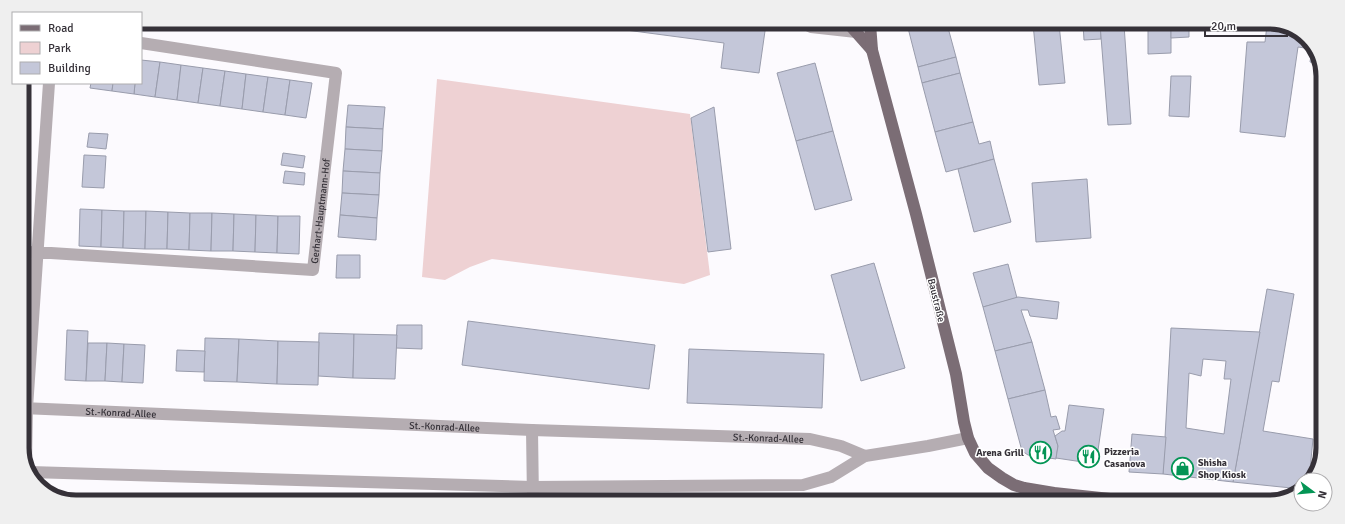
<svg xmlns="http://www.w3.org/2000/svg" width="1345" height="524" font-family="Signika,sans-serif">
<rect width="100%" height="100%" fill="#fcfafe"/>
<polygon fill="#eed1d3" points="437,79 690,114 710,275 684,284 492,259 470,267 445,280 422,277"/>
<g fill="#c4c7d9" stroke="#999cac" fill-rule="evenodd">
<polygon points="573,23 766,24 759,73 721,68 724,43"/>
<polygon points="907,24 947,24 956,57 918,67"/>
<polygon points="1016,24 1033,24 1034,30 1017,29"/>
<polygon points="1033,24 1059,24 1065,83 1039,85"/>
<polygon points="1083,24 1100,24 1101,39 1084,40"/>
<polygon points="1100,24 1124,25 1131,124 1108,125"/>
<polygon points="1148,25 1171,25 1171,53 1148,54"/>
<polygon points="1171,25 1189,25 1189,37 1171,38"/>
<polygon points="1267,25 1287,25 1312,43 1320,64 1310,62 1312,49 1298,47 1285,137 1240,132 1247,42 1265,42"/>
<polygon points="956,57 960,73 922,83 918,67"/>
<polygon points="141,60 160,62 155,97 134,94 135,83 141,83"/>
<polygon points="160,62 181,65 177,100 155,97"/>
<polygon points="815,63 833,131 796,141 777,73"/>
<polygon points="181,65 203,68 198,103 177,100"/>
<polygon points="203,68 225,71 220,106 198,103"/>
<polygon points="225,71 246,74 242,109 220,106"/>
<polygon points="960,73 973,122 935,132 922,83"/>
<polygon points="246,74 268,77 263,112 242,109"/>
<polygon points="1171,76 1191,76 1189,117 1169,116"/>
<polygon points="268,77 290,80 285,115 263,112"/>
<polygon points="290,80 312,83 306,118 285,115"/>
<polygon points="91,83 113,83 112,91 90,88"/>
<polygon points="113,83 135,83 134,94 112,91"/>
<polygon points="348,105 385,107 383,129 346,127"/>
<polygon points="714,107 731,249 708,252 691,118"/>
<polygon points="973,122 979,144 990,141 994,159 946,172 935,132"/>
<polygon points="346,127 383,129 382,151 345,149"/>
<polygon points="833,131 852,200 815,210 796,141"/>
<polygon points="89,133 108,134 106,149 87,147"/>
<polygon points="345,149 382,151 380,173 343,171"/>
<polygon points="283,153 305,156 303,168 281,165"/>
<polygon points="84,155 106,156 104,188 82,187"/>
<polygon points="994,159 1011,222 974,232 958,169"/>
<polygon points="285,171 305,173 304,185 283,183"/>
<polygon points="343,171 380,173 379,195 342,193"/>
<polygon points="1087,179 1091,238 1036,242 1032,183"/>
<polygon points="342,193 379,195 377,218 340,215"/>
<polygon points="80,209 102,210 101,247 79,246"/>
<polygon points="102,210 124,211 123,248 101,247"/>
<polygon points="124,211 146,211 145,249 123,248"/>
<polygon points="146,211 168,212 167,249 145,249"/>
<polygon points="168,212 190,213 189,250 167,249"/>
<polygon points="190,213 212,213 211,251 189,250"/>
<polygon points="212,213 234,214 233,251 211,251"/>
<polygon points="234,214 256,215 255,252 233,251"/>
<polygon points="256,215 278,216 277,253 255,252"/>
<polygon points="340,215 377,218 376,240 338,237"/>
<polygon points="278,216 300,216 299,254 277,253"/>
<polygon points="337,255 360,255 360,278 336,278"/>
<polygon points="874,263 905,368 861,381 831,275"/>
<polygon points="1008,264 1017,298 983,307 973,273"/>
<polygon points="1267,289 1294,294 1279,382 1272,381 1263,431 1313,439 1309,480 1301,480 1301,489 1233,482"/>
<polygon points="1018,297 1059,302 1057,319 1030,316 1028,310 1021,310 1032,342 995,351 983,307"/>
<polygon points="468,321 655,345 649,389 462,365"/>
<polygon points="397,325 422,325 422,349 396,348"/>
<path d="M1171,328l89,4 -27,150 -70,-8zM1203,359l23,2 -2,18h7l-7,55 -38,-6 3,-55 12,3z"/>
<polygon points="67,330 88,331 86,381 65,380"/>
<polygon points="319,333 354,334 353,378 318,376"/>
<polygon points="354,334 397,335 395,379 353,378"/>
<polygon points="205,338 239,339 237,382 204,381"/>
<polygon points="239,339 278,341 277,384 237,382"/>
<polygon points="278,341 319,342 318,385 277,384"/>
<polygon points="1032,342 1045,390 1008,399 995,351"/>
<polygon points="88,343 107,343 105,381 86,381"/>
<polygon points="107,343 124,344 122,382 105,381"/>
<polygon points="124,344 145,345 143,383 122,382"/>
<polygon points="689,349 824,354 822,408 687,403"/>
<polygon points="177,350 205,351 204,372 176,371"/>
<polygon points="1045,390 1051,417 1056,416 1060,429 1053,430 1058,446 1056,459 1028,455 1022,451 1008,399"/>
<polygon points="1069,405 1104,409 1096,464 1056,458 1058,446 1055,436 1062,431 1065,431"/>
<polygon points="1132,434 1166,437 1163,474 1129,472"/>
</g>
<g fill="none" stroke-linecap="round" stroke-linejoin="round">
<g stroke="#b5adb2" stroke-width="12">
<polyline points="805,24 811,27 856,32"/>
<path id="s1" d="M22,251l15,2h14l262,17 23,-197 -195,-30"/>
<path id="s2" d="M22,408l510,22 278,9 31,7 24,10"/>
<polyline points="532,430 533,500"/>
<polyline points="26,463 27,408 49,83"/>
<polyline points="30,472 532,487 803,485 831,477 865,456 928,446 968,438"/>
<polyline points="1052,501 1054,493"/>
</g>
<g stroke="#7b6d75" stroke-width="12">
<polyline points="849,24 872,50"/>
<polyline points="870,24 872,50 916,214 956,374 964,422 968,438 975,453 988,468 1002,478 1014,485 1024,488 1054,493 1138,502"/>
</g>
</g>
<defs>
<symbol id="restaurant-ring" viewBox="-11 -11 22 22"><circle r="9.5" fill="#fff" stroke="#049555" stroke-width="1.5"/><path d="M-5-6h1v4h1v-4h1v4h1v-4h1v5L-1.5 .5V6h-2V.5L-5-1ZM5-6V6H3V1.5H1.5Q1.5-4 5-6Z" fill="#049555"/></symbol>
<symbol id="shop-ring" viewBox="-11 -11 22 22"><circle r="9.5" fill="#fff" stroke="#049555" stroke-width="1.5"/><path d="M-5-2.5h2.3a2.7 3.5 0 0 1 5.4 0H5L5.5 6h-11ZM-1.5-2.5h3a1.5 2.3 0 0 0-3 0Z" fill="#049555"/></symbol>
</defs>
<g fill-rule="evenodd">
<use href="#restaurant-ring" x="1028" y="440" width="25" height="25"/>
<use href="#restaurant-ring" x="1076" y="444" width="25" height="25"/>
<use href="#shop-ring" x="1170" y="456" width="25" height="25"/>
</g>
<g text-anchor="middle" stroke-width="3" stroke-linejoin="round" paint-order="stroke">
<g font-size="10" fill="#353138" stroke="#fff">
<text dy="4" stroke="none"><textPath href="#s1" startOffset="351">Gerhart-Hauptmann-Hof</textPath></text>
<text transform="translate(937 300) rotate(76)" y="4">Baustraße</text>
<text dy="4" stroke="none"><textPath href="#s2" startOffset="99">St.-Konrad-Allee</textPath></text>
<text dy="4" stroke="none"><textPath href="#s2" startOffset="423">St.-Konrad-Allee</textPath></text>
<text dy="4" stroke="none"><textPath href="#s2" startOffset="747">St.-Konrad-Allee</textPath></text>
</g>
<g font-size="10" font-weight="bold" fill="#353138" stroke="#fff" text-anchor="start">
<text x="1104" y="455">Pizzeria<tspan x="1104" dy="12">Casanova</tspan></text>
<text x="1024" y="456" text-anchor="end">Arena Grill</text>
<text x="1198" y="466">Shisha<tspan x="1198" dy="12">Shop Kiosk</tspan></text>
</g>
</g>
<path d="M0 0H1345V524H0ZM76 29H1269A47 47 0 0 1 1316 76V448A47 47 0 0 1 1269 495H76A47 47 0 0 1 29 448V76A47 47 0 0 1 76 29Z" fill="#efefef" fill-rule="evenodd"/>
<path fill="none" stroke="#353138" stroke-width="5" d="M76 29H1269A47 47 0 0 1 1316 76V448A47 47 0 0 1 1269 495H76A47 47 0 0 1 29 448V76A47 47 0 0 1 76 29Z"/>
<rect x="12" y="12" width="130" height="72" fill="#ffffff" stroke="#aeadaf"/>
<rect x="20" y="25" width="20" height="6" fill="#7b6d75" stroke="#aeadaf"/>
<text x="48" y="32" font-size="12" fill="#353138">Road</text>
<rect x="20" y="42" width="20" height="12" fill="#eed1d3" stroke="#aeadaf"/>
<text x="48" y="52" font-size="12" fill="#353138">Park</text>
<rect x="20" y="62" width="20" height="12" fill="#c4c7d9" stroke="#aeadaf"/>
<text x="48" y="72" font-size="12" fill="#353138">Building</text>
<g transform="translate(1313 492) rotate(106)"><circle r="19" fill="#ffffff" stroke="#aeadaf"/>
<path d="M0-3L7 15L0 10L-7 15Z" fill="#049555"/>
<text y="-6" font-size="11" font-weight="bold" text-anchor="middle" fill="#353138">N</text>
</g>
<path d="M1205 30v6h82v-6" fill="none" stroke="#353138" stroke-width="2"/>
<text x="1211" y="30" font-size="12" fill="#353138" stroke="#ffffff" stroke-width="3" paint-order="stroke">20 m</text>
</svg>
